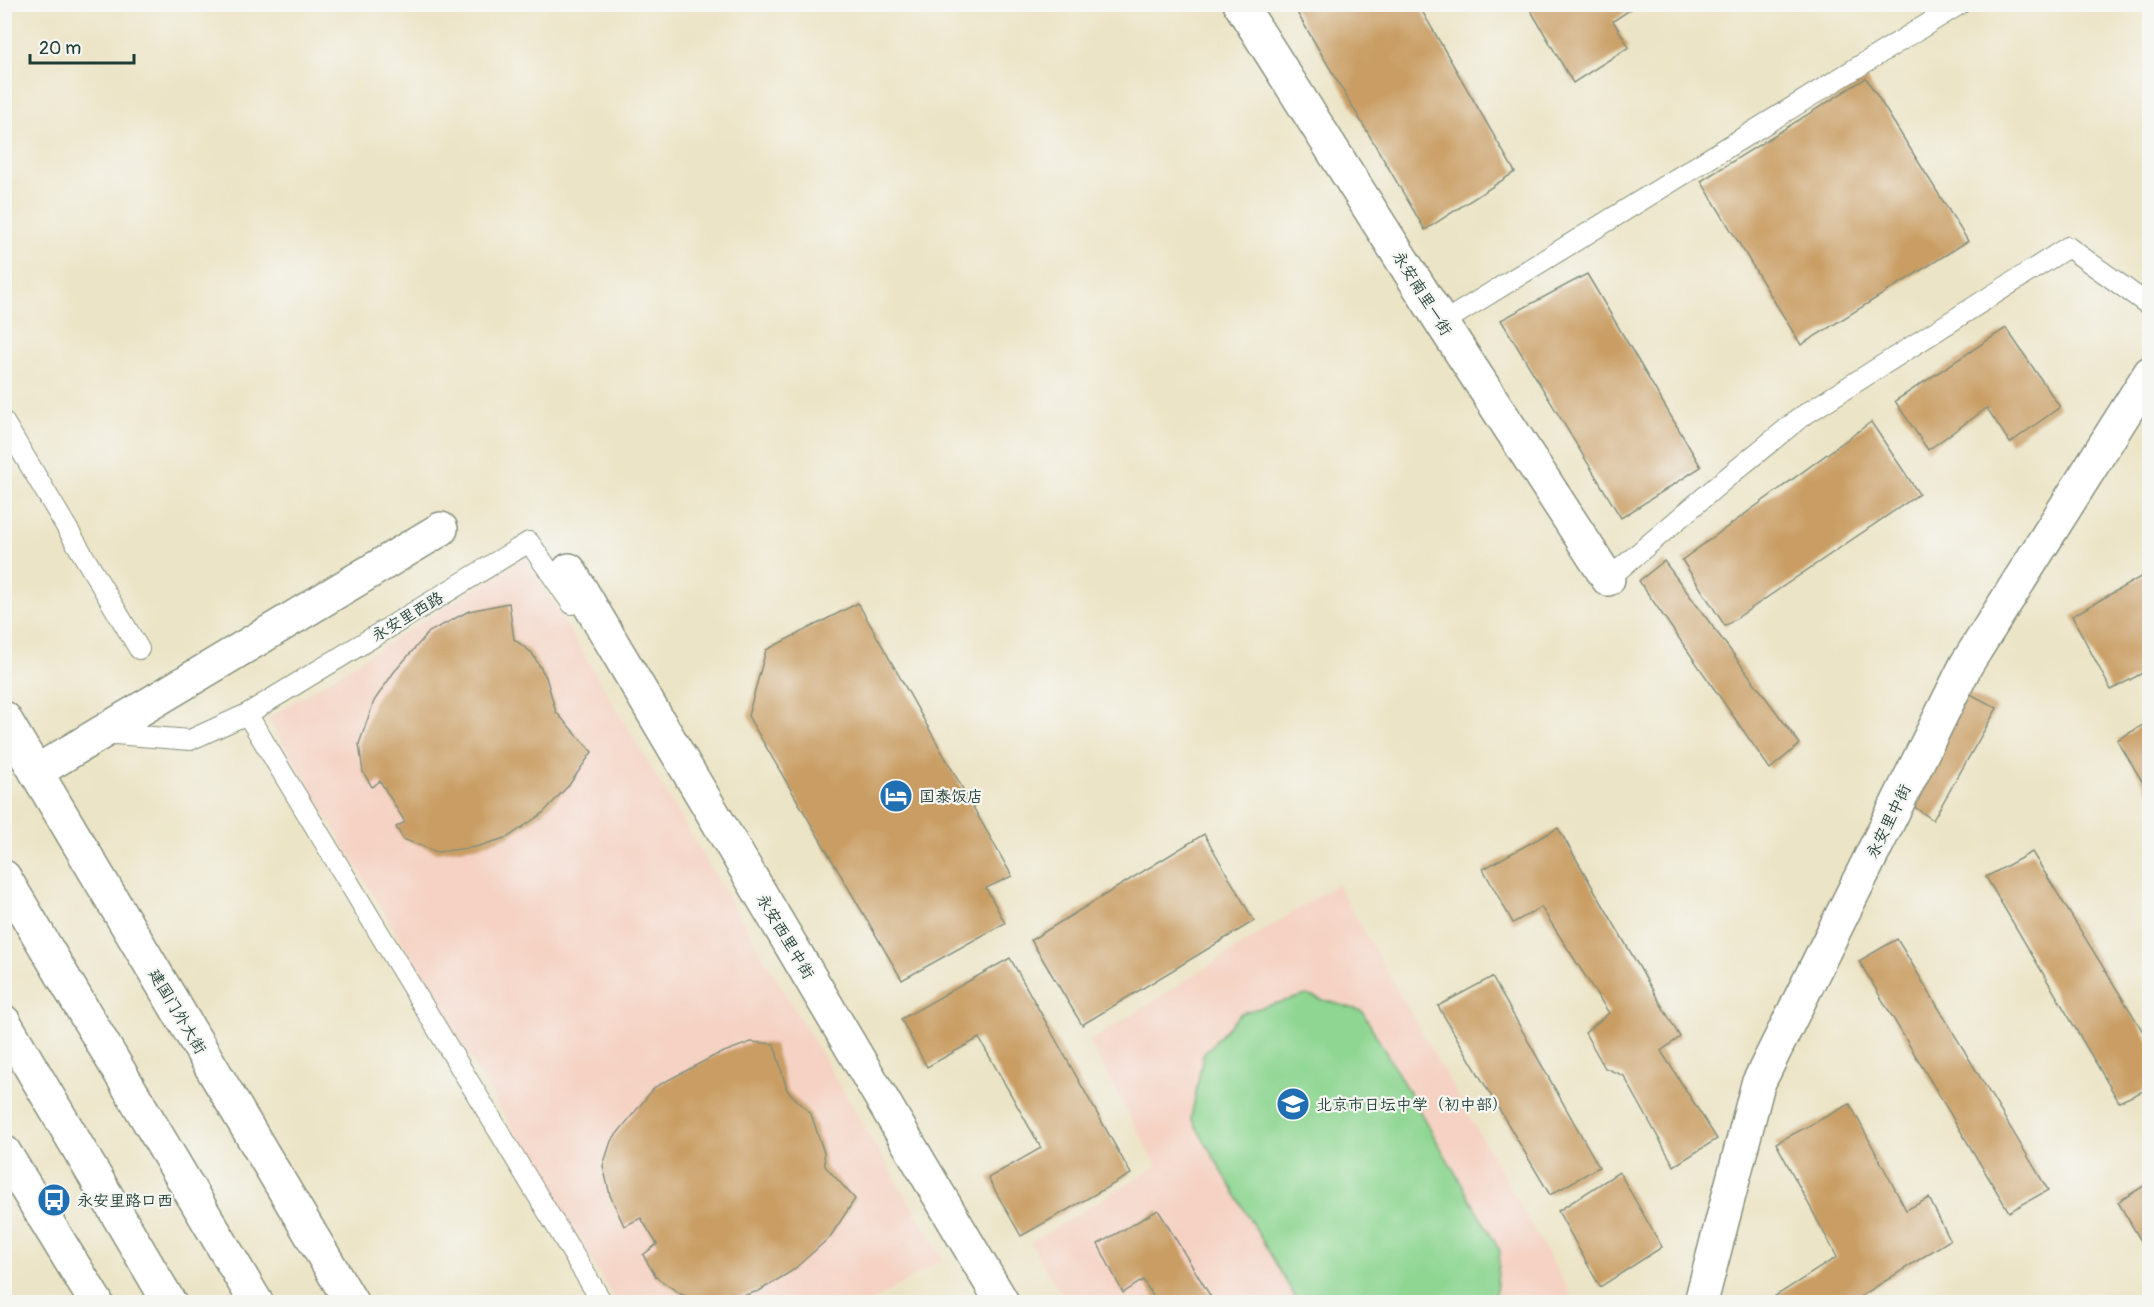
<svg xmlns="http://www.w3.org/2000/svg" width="2154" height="1307" font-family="Pangolin,'LXGW WenKai TC',sans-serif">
<rect width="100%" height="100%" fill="#f6f6f2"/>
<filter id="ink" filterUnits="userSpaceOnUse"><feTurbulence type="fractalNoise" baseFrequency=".0167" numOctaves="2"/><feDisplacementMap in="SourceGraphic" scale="12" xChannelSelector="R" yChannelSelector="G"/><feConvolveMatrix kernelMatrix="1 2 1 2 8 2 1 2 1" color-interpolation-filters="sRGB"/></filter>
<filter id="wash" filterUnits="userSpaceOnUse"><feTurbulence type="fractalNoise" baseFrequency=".008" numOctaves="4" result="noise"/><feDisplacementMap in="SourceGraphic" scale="24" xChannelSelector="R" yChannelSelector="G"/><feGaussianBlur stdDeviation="1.35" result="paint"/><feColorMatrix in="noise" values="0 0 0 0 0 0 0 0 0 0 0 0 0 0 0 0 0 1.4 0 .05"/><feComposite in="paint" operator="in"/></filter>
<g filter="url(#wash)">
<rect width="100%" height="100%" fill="#ece4c6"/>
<g fill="#f5d2c3">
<polygon points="526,557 943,1259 871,1302 616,1302 268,718"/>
<polygon points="1337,884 1575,1302 1066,1302 1030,1243 1157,1166 1089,1042"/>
</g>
<polygon fill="#8ed692" stroke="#568a63" stroke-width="1.5" points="1306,995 1362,1011 1500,1251 1495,1302 1298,1302 1191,1118 1203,1055 1241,1013"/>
<g id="blocks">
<g fill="#c99d64">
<polygon points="1292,4 1418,4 1515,172 1425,230"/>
<polygon points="1527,4 1639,4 1613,21 1629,47 1573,83"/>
<polygon points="1866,78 1968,241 1801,345 1701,181"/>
<polygon points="1587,274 1701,467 1621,518 1501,320"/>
<polygon points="2006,328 2060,407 2010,443 1987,408 1928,450 1895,401"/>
<polygon points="1871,422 1919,494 1725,626 1682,560"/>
<polygon points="1664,561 1800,744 1770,769 1639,581"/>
<polygon points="2144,575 2150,584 2150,669 2111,690 2072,616"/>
<polygon points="509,603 514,639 532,653 546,677 556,712 592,752 569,785 543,813 508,837 476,847 437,852 403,839 396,827 405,822 380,781 372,787 363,772 359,744 374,701 394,672 429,632 469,611"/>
<polygon points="858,603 1012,876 986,888 1005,923 902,980 748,716 766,650"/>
<polygon points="1963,690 1997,708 1933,820 1903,799"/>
<polygon points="2150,721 2150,794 2117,740"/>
<polygon points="1558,828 1680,1037 1661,1051 1717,1139 1674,1166 1624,1076 1605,1068 1585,1033 1609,1013 1541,907 1513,923 1483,869"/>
<polygon points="1204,834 1254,921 1082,1025 1031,940"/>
<polygon points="2032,852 2150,1043 2150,1088 2119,1102 1986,877"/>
<polygon points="1897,939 2048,1190 2009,1212 1859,961"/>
<polygon points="1010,958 1131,1174 1021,1236 988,1178 1041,1148 979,1038 927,1067 901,1019"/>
<polygon points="1492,977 1599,1167 1550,1195 1438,1006"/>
<polygon points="751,1042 774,1044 787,1090 811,1114 824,1153 825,1166 855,1199 830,1237 792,1271 759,1291 720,1302 694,1300 679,1293 656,1277 643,1255 657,1244 641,1218 624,1226 610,1195 603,1166 611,1141 655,1087 716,1055"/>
<polygon points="1850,1104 1906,1210 1929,1198 1950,1240 1852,1302 1766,1302 1837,1257 1776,1143"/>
<polygon points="1619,1172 1662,1247 1600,1287 1558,1211"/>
<polygon points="2150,1182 2150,1256 2118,1202"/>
<polygon points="1158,1210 1214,1302 1157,1302 1143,1280 1123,1293 1098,1244"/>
</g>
</g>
</g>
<g filter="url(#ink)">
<use href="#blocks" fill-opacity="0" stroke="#86907d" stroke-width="1.5"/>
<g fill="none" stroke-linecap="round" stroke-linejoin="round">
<defs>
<g id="lane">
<polyline points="1442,323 1960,4"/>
<polyline points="4,422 139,649"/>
<polyline points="1608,579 1730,475 1801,417 2068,247 2150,306"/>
<polyline points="247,714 602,1302"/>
<polyline points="103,733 190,740 247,714 529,542 572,604"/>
</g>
<g id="street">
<polyline points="1240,4 1442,323 1608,579"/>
<polyline points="569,570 1002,1302"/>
<polyline points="36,772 441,529"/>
</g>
<g id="secondary">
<polyline points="4,718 351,1302"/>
<polyline points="4,1152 96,1302"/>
<polyline points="1701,1302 1758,1084 1966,665 2150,373"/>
</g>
<g id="highway">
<polyline points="4,877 256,1302"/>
<polyline points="4,1022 169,1302"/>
</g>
</defs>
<use href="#lane" stroke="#86907d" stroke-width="22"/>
<use href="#street" stroke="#86907d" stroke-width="36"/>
<use href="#secondary" stroke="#86907d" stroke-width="36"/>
<use href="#highway" stroke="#86907d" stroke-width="36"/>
<use href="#lane" stroke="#fff" stroke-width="20"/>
<use href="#street" stroke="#fff" stroke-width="33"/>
<use href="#secondary" stroke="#fff" stroke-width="33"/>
<use href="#highway" stroke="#fff" stroke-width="33"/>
</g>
</g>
<defs>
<symbol id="hotel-disc" viewBox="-11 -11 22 22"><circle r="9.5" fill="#1f6fb2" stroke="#f6f6f2"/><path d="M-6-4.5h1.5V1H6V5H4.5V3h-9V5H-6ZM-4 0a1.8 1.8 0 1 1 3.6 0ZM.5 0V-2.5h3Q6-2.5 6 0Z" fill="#fff"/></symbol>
<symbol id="school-disc" viewBox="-11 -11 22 22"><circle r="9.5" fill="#1f6fb2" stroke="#f6f6f2"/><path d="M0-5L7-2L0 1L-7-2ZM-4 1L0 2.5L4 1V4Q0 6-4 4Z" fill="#fff"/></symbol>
<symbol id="bus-disc" viewBox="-11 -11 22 22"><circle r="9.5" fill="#1f6fb2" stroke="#f6f6f2"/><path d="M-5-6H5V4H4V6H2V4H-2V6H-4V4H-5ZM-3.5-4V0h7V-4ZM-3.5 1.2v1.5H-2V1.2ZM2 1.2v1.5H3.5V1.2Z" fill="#fff"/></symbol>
</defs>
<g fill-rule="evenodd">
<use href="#hotel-disc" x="877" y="777" width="38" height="38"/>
<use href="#school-disc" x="1274" y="1085" width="38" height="38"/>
<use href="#bus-disc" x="35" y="1181" width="38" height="38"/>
</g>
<g text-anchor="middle" stroke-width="4.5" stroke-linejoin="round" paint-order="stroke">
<g font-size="16" fill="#1f3d34" stroke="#f6f6f2">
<text transform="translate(1423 293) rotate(58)" y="6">永安南里一街</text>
<text transform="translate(407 616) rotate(-31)" y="6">永安里西路</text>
<text transform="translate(1888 821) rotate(-64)" y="6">永安里中街</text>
<text transform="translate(786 936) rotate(59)" y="6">永安西里中街</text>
<text transform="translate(178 1011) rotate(59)" y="6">建国门外大街</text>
</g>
<g font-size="16" fill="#1f3d34" stroke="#f6f6f2" text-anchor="start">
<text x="919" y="802">国泰饭店</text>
<text x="1316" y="1110">北京市日坛中学（初中部）</text>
<text x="77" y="1206">永安里路口西</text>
</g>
</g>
<rect width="2154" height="1307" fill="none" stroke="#f6f6f2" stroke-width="24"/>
<path d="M30 54v9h104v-9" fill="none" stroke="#1f3d34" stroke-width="3"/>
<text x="39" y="54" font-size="18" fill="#1f3d34" stroke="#f6f6f2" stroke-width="4.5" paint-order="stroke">20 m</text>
</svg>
